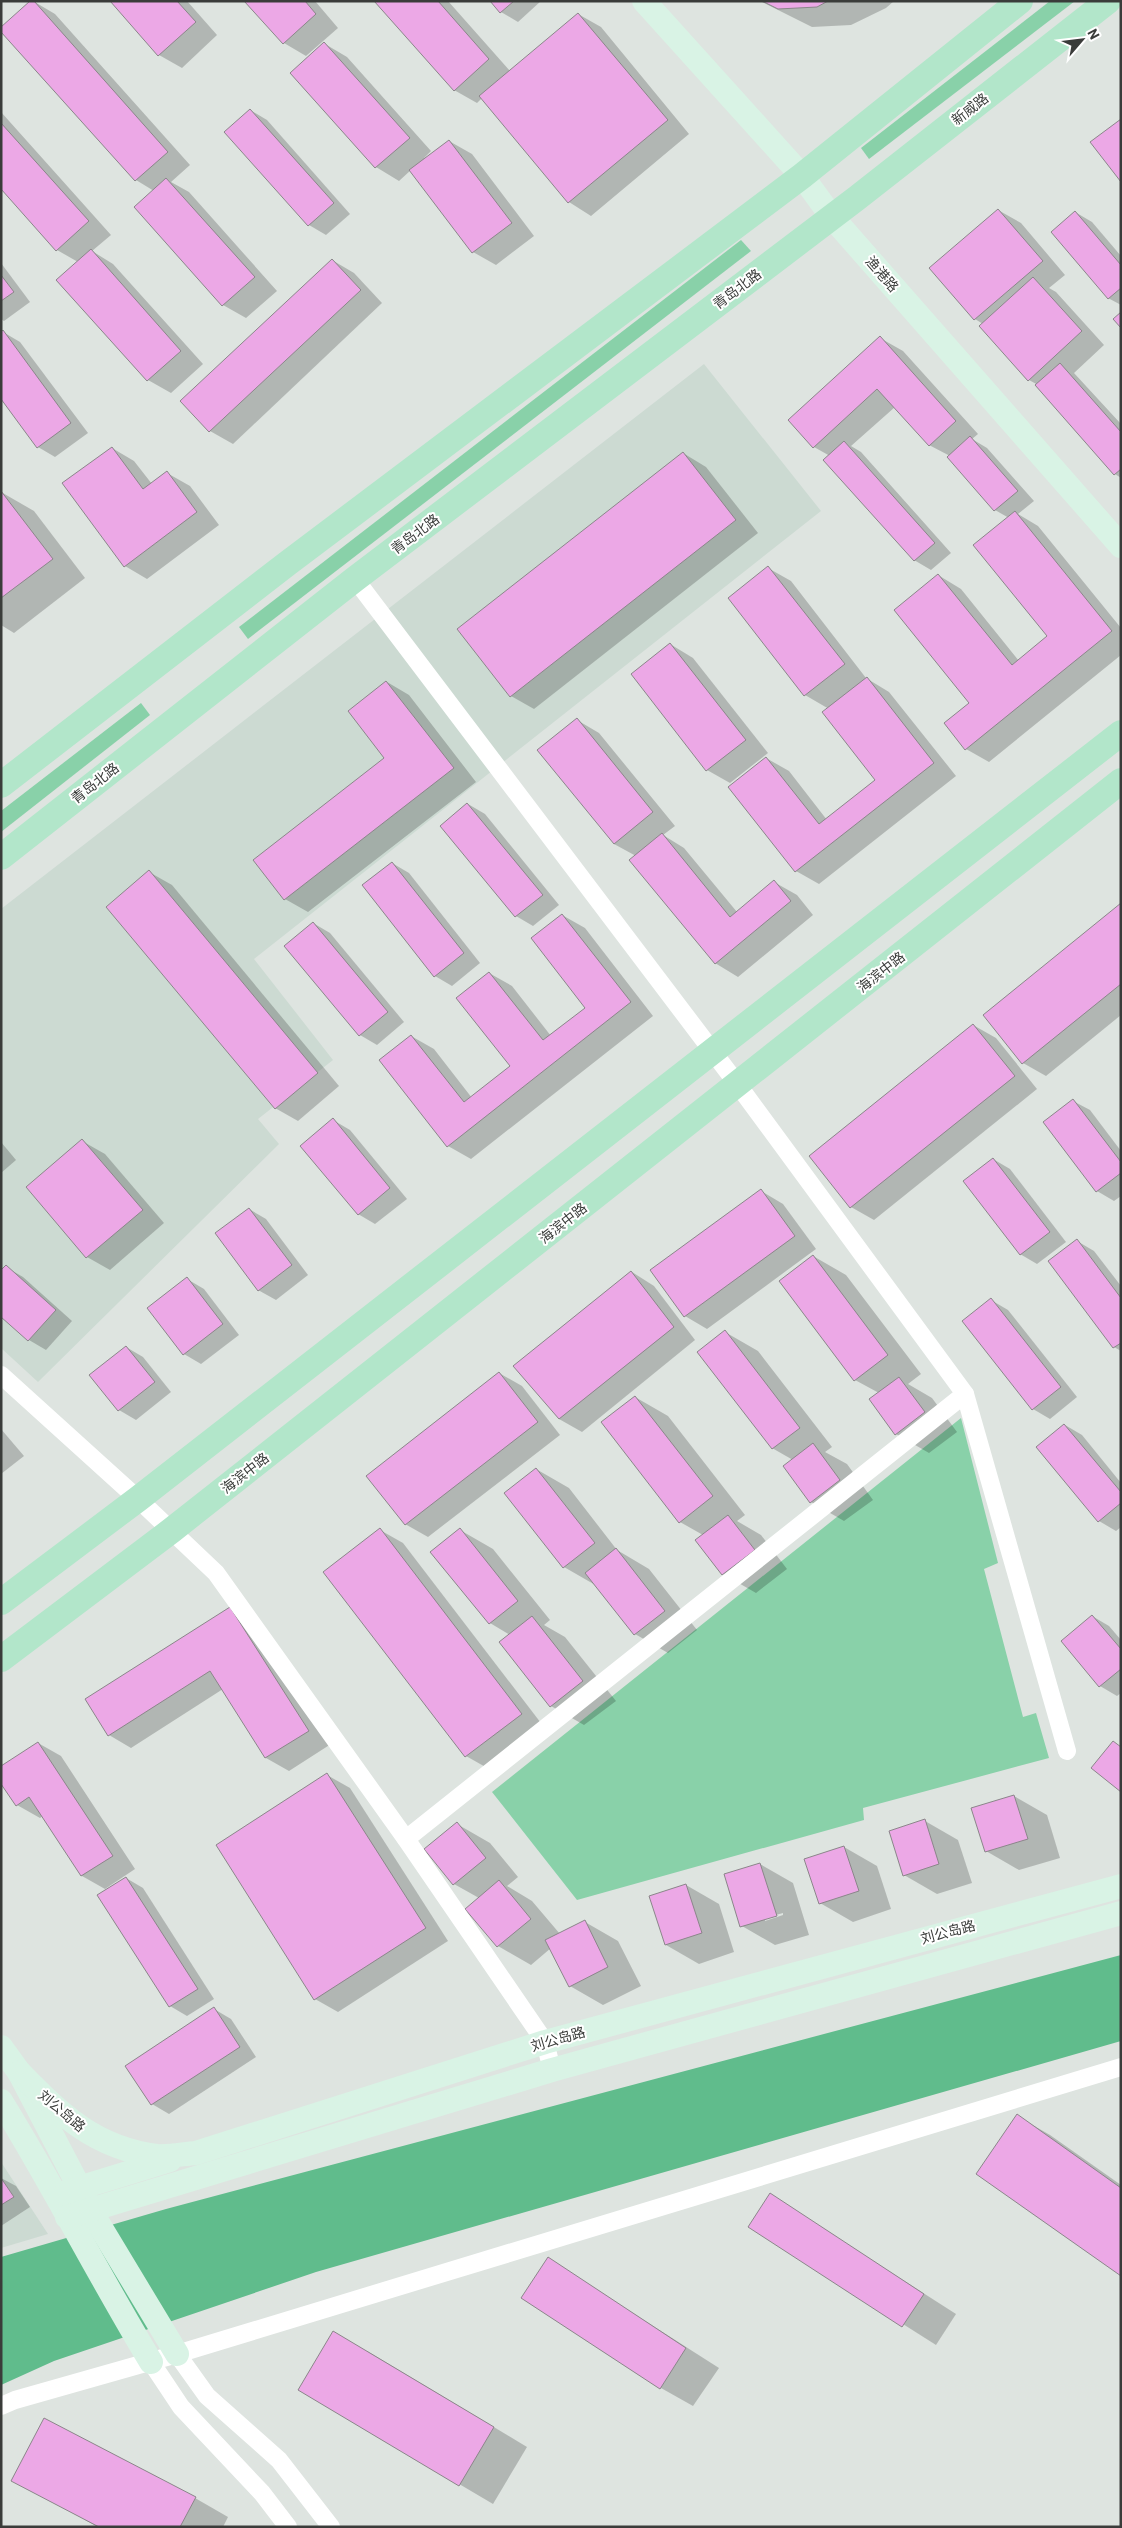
<svg xmlns="http://www.w3.org/2000/svg" width="1122" height="2528" font-family="Barlow,'Noto Sans SC',sans-serif">
<rect width="100%" height="100%" fill="#dee4e0"/>
<g fill="#ccdad2">
<polygon points="704,364 821,511 254,959 333,1060 258,1119 279,1144 38,1382 1,1348 1,909"/>
<polygon points="1,2162 48,2234 1,2248"/>
</g>
<g fill="#89d1a9">
<polygon points="1050,1 1075,1 869,159 861,148"/>
<polygon points="741,240 751,251 248,639 239,627"/>
<polygon points="141,703 150,715 1,832 1,811"/>
<polygon points="961,1418 998,1563 984,1569 1023,1717 1036,1713 1049,1758 863,1808 864,1820 577,1900 492,1792"/>
</g>
<polygon fill="#60bc8c" points="1121,1955 1121,2041 316,2272 54,2361 1,2385 1,2257 166,2209"/>
<g fill="#0003" fill-rule="evenodd">
<polygon points="33,1 55,14 190,165 171,182 189,192 277,291 246,318 223,305 135,207 154,191 136,180"/>
<polygon points="111,1 187,1 217,35 182,68 159,55"/>
<polygon points="246,1 315,1 338,28 306,56 284,43"/>
<polygon points="376,1 448,1 510,71 578,14 601,27 689,134 591,216 569,202 482,98 477,103 454,90"/>
<polygon points="491,1 541,1 518,22 501,12"/>
<polygon points="760,1 894,1 886,8 851,25 812,27"/>
<polygon points="325,44 347,57 431,151 424,158 426,159 449,141 472,154 534,236 496,265 473,252 411,170 399,181 376,167 292,73"/>
<polygon points="250,110 267,120 350,214 326,235 309,225"/>
<polygon points="1,112 111,235 92,251 113,264 203,364 171,393 148,380 58,280 78,262 57,250 1,187"/>
<polygon points="998,210 1021,223 1065,275 1049,288 1056,292 1104,345 1074,373 1121,424 1121,478 1115,474 1038,385 1029,380 983,324 975,319"/>
<polygon points="1075,212 1092,222 1121,256 1121,305 1108,298"/>
<polygon points="332,260 354,273 382,303 233,444 210,431 182,401"/>
<polygon points="1,263 30,302 4,321 1,319"/>
<polygon points="3,332 20,342 88,433 55,457 38,447 1,397"/>
<polygon points="880,338 903,351 978,434 972,439 987,448 1034,501 1018,514 1038,526 1121,628 1121,655 989,762 966,749 945,724 971,703 938,575 961,589 1019,661 1049,637 1009,518 995,510 950,456 929,445 895,407 851,446 861,452 951,553 931,570 914,560 830,456 814,447"/>
<polygon points="112,448 134,461 152,484 167,473 190,486 219,525 147,579 125,566"/>
<polygon points="683,453 706,467 758,533 534,709 511,696"/>
<polygon points="1,492 34,511 85,578 14,633 1,625"/>
<polygon points="768,568 791,581 866,678 889,692 956,776 819,884 796,871 729,787 766,758 789,771 827,820 877,780 829,709 805,695 729,598"/>
<polygon points="670,644 693,658 768,753 730,783 707,770"/>
<polygon points="387,682 409,695 476,782 308,912 285,899 386,758"/>
<polygon points="577,720 599,733 675,826 663,835 684,848 737,912 774,882 797,895 813,915 738,977 715,963 636,856 614,844"/>
<polygon points="468,804 485,814 559,905 533,926 516,916 442,826"/>
<polygon points="392,863 409,873 480,963 452,986 435,976"/>
<polygon points="149,872 172,885 339,1086 298,1121 275,1108"/>
<polygon points="1121,905 1121,1015 1046,1076 1023,1063 985,1016"/>
<polygon points="562,915 585,928 653,1016 471,1159 448,1146 411,1036 434,1049 472,1098 511,1066 489,973 512,986 551,1036 587,1008"/>
<polygon points="313,923 330,933 404,1022 377,1045 360,1035"/>
<polygon points="973,1025 996,1038 1037,1089 874,1220 851,1207"/>
<polygon points="1073,1101 1090,1110 1121,1151 1121,1196 1114,1201 1097,1191"/>
<polygon points="333,1120 350,1130 407,1199 375,1224 358,1214"/>
<polygon points="82,1141 105,1154 164,1223 110,1270 87,1257"/>
<polygon points="1,1142 16,1160 1,1173"/>
<polygon points="993,1159 1010,1169 1066,1242 1037,1264 1020,1254"/>
<polygon points="761,1191 783,1204 816,1249 707,1329 685,1316"/>
<polygon points="249,1209 266,1219 308,1275 276,1300 258,1290"/>
<polygon points="1077,1241 1094,1251 1121,1286 1121,1351 1114,1347"/>
<polygon points="813,1256 846,1275 921,1374 908,1384 932,1398 957,1432 929,1453 896,1434 879,1393 855,1380"/>
<polygon points="6,1267 23,1277 72,1321 46,1350 29,1340"/>
<polygon points="632,1272 654,1286 695,1340 582,1432 559,1419"/>
<polygon points="187,1279 204,1289 239,1335 201,1364 184,1354"/>
<polygon points="991,1300 1008,1310 1077,1397 1050,1419 1033,1409"/>
<polygon points="725,1332 758,1351 832,1447 825,1452 847,1464 873,1500 844,1521 811,1502 793,1460 772,1448"/>
<polygon points="126,1347 143,1357 171,1392 136,1420 119,1410"/>
<polygon points="499,1373 522,1386 560,1435 428,1537 405,1524"/>
<polygon points="635,1397 668,1416 745,1515 737,1521 761,1535 787,1569 756,1593 723,1574 703,1535 680,1522"/>
<polygon points="1065,1425 1082,1435 1121,1483 1121,1527 1116,1531 1099,1521"/>
<polygon points="1,1429 24,1456 1,1474"/>
<polygon points="536,1469 569,1488 617,1550 649,1569 697,1630 668,1653 635,1634 597,1586 564,1567"/>
<polygon points="380,1530 403,1543 544,1727 489,1769 466,1756 325,1572"/>
<polygon points="460,1530 493,1549 550,1620 544,1625 565,1637 616,1701 584,1725 551,1706 501,1643 510,1635 490,1623"/>
<polygon points="230,1608 253,1621 331,1744 289,1771 266,1758 223,1689 131,1748 109,1735"/>
<polygon points="1092,1616 1109,1626 1121,1640 1121,1693 1117,1696 1100,1686 1063,1641"/>
<polygon points="38,1743 61,1756 135,1869 105,1889 82,1876 43,1816 40,1818 17,1805"/>
<polygon points="327,1775 350,1788 448,1941 338,2012 315,1999"/>
<polygon points="1014,1796 1047,1815 1060,1858 1019,1870 986,1851"/>
<polygon points="925,1821 958,1840 972,1883 937,1894 904,1875"/>
<polygon points="457,1824 490,1843 518,1877 507,1886 532,1901 560,1934 585,1922 618,1941 641,1986 603,2005 570,1986 551,1948 531,1965 498,1946 466,1909 479,1898 454,1884"/>
<polygon points="844,1847 877,1866 891,1909 853,1922 820,1903"/>
<path d="M760,1864l33,19 16,52 -34,10 -33,-19zM783,1913v2l-18,6v-3z"/>
<polygon points="126,1878 143,1888 214,1999 187,2016 170,2006"/>
<polygon points="686,1885 719,1904 734,1952 699,1964 666,1945"/>
<polygon points="214,2009 231,2019 256,2057 169,2114 152,2104"/>
<polygon points="1017,2116 1050,2135 1121,2185 1121,2274"/>
<polygon points="1,2178 16,2186 30,2207 1,2226"/>
<polygon points="770,2195 956,2314 936,2345 750,2227"/>
<polygon points="548,2259 719,2368 693,2406 661,2388"/>
<polygon points="367,2351 527,2447 493,2504 300,2390"/>
<polygon points="13,2480 195,2498 228,2517 223,2527 98,2527"/>
</g>
<g fill="#eca8e6" stroke="#8b868a">
<polygon points="30,1 34,1 168,152 135,181 1,32 1,27"/>
<polygon points="110,1 177,1 196,22 158,56"/>
<polygon points="244,1 305,1 316,14 283,44"/>
<polygon points="374,1 438,1 489,59 454,91"/>
<polygon points="490,1 514,1 500,13"/>
<polygon points="762,1 828,1 817,7 778,9"/>
<polygon points="578,13 668,120 568,203 479,96"/>
<polygon points="324,42 410,138 375,168 290,73"/>
<polygon points="250,109 334,203 308,226 224,132"/>
<polygon points="1121,119 1121,182 1090,142"/>
<polygon points="1,123 89,221 56,251 1,189"/>
<polygon points="449,140 512,223 472,253 409,170"/>
<polygon points="166,178 255,277 222,306 134,207"/>
<polygon points="998,209 1043,261 974,320 929,268"/>
<polygon points="1075,211 1121,265 1121,288 1108,299 1051,232"/>
<polygon points="91,249 181,351 147,381 56,280"/>
<polygon points="332,259 361,290 209,432 180,401"/>
<polygon points="1,275 14,292 1,301"/>
<polygon points="1033,277 1082,331 1028,381 979,326"/>
<polygon points="1121,312 1121,328 1113,319"/>
<polygon points="3,330 71,423 37,448 1,399 1,332"/>
<polygon points="880,336 956,421 929,446 877,389 813,448 788,420"/>
<polygon points="1060,363 1121,432 1121,469 1114,475 1035,385"/>
<polygon points="970,436 1018,491 994,511 947,457"/>
<polygon points="844,441 935,543 914,561 823,460"/>
<polygon points="112,447 143,489 167,471 197,512 124,567 62,483"/>
<polygon points="683,452 736,520 510,697 457,629"/>
<polygon points="1,491 53,559 1,598"/>
<polygon points="1015,511 1112,631 965,750 944,723 969,703 894,610 938,574 1012,665 1047,636 973,545"/>
<polygon points="768,566 845,664 804,696 728,598"/>
<polygon points="670,643 746,740 706,771 631,674"/>
<polygon points="867,677 934,763 795,872 728,787 766,757 819,824 875,780 822,712"/>
<polygon points="386,681 454,768 284,900 253,860 384,758 348,711"/>
<polygon points="577,718 653,812 614,844 537,750"/>
<polygon points="467,803 543,895 515,917 440,826"/>
<polygon points="662,833 730,917 774,880 791,901 715,964 629,860"/>
<polygon points="392,862 464,953 434,977 362,885"/>
<polygon points="149,870 318,1073 275,1109 106,907"/>
<polygon points="1121,903 1121,984 1022,1064 983,1015"/>
<polygon points="562,914 631,1002 447,1147 379,1060 411,1035 464,1102 510,1066 456,998 489,972 543,1040 585,1008 531,938"/>
<polygon points="313,922 388,1012 359,1036 284,946"/>
<polygon points="973,1024 1015,1076 850,1208 809,1156"/>
<polygon points="1073,1099 1121,1162 1121,1173 1096,1192 1043,1122"/>
<polygon points="333,1118 390,1188 358,1215 300,1146"/>
<polygon points="82,1139 143,1210 86,1258 26,1187"/>
<polygon points="993,1158 1050,1232 1020,1255 963,1181"/>
<polygon points="761,1189 795,1236 684,1317 650,1270"/>
<polygon points="249,1208 292,1265 258,1291 215,1233"/>
<polygon points="1077,1239 1121,1298 1121,1343 1113,1348 1048,1261"/>
<polygon points="813,1255 888,1355 854,1381 779,1281"/>
<polygon points="6,1265 56,1310 28,1341 1,1317 1,1270"/>
<polygon points="631,1271 674,1327 559,1419 513,1366"/>
<polygon points="187,1277 223,1324 183,1355 147,1308"/>
<polygon points="991,1298 1061,1387 1032,1410 962,1321"/>
<polygon points="725,1330 800,1428 772,1449 697,1352"/>
<polygon points="126,1346 155,1382 118,1411 89,1375"/>
<polygon points="499,1372 538,1422 405,1525 366,1476"/>
<polygon points="899,1377 925,1412 895,1435 869,1399"/>
<polygon points="635,1396 713,1496 679,1523 601,1422"/>
<polygon points="1064,1424 1121,1492 1121,1503 1098,1522 1036,1447"/>
<polygon points="813,1443 840,1480 810,1503 783,1466"/>
<polygon points="536,1468 595,1543 563,1568 504,1493"/>
<polygon points="728,1515 755,1550 722,1575 695,1540"/>
<polygon points="380,1528 522,1714 465,1757 323,1572"/>
<polygon points="460,1528 518,1601 489,1624 430,1552"/>
<polygon points="616,1548 665,1611 634,1635 585,1573"/>
<polygon points="230,1607 309,1731 265,1758 210,1671 108,1736 85,1699"/>
<polygon points="1092,1615 1121,1649 1121,1669 1099,1687 1061,1641"/>
<polygon points="532,1616 583,1681 550,1707 499,1642"/>
<polygon points="1113,1741 1121,1747 1121,1792 1091,1768"/>
<polygon points="38,1742 113,1856 81,1876 29,1797 16,1806 1,1784 1,1766"/>
<polygon points="327,1773 426,1928 314,2000 216,1845"/>
<polygon points="1014,1795 1028,1839 985,1852 971,1808"/>
<polygon points="925,1819 939,1864 903,1876 889,1831"/>
<polygon points="457,1822 486,1858 453,1885 424,1849"/>
<polygon points="844,1846 859,1891 819,1904 804,1859"/>
<polygon points="760,1863 777,1916 740,1927 724,1874"/>
<polygon points="126,1877 198,1989 169,2007 97,1895"/>
<polygon points="499,1880 531,1919 497,1947 465,1909"/>
<polygon points="686,1884 702,1933 665,1945 649,1896"/>
<polygon points="585,1920 608,1967 569,1987 545,1940"/>
<polygon points="214,2007 240,2047 151,2105 125,2066"/>
<polygon points="1017,2114 1121,2188 1121,2276 976,2174"/>
<polygon points="1,2178 14,2197 1,2205"/>
<polygon points="770,2193 924,2294 902,2327 748,2227"/>
<polygon points="548,2257 686,2348 660,2389 521,2298"/>
<polygon points="333,2331 494,2427 459,2486 298,2390"/>
<polygon points="44,2418 196,2497 180,2527 99,2527 11,2481"/>
</g>
<g fill="none" stroke-linecap="round" stroke-linejoin="round">
<g stroke="#fff" stroke-width="18">
<polyline points="355,579 738,1085 965,1394 1067,1751"/>
<polyline points="1,1375 138,1499 216,1573 406,1839 545,2042 552,2070"/>
<polyline points="406,1839 965,1394"/>
<polyline points="177,2354 207,2396 279,2460 331,2527"/>
<polyline points="151,2362 181,2407 262,2493 288,2527"/>
<polyline points="1,2406 15,2400 177,2354 1121,2067"/>
</g>
<g stroke="#d9f3e5" stroke-width="24">
<polyline points="644,1 802,176 832,217 1121,546"/>
<polyline points="1,2047 19,2072 98,2223 177,2354"/>
<path d="M19,2072c42,43 76,76 138,84 12,1 26,-2 39,-3l349,-111 576,-156"/>
<path d="M1,2101c53,86 98,175 150,261"/>
<polyline points="66,2192 170,2160"/>
<polyline points="67,2217 552,2070 1121,1913"/>
</g>
<g stroke="#b2e6ca" stroke-width="26">
<polyline points="1,785 288,563 802,176 1020,1"/>
<polyline points="1,857 355,579 857,198 1108,1"/>
<polyline points="1,1602 138,1499 1121,733"/>
<polyline points="1,1659 172,1530 1121,781"/>
</g>
</g>
<g text-anchor="middle" stroke-width="4" stroke-linejoin="round" paint-order="stroke">
<g font-size="14" fill="#3a3c3a" stroke="#fff">
<text transform="translate(970 109) rotate(-38)" y="5">新威路</text>
<text transform="translate(882 274) rotate(49)" y="5">渔港路</text>
<text transform="translate(737 289) rotate(-37)" y="5">青岛北路</text>
<text transform="translate(415 534) rotate(-37)" y="5">青岛北路</text>
<text transform="translate(95 783) rotate(-38)" y="5">青岛北路</text>
<text transform="translate(881 972) rotate(-38)" y="5">海滨中路</text>
<text transform="translate(563 1223) rotate(-38)" y="5">海滨中路</text>
<text transform="translate(245 1473) rotate(-38)" y="5">海滨中路</text>
<text transform="translate(948 1932) rotate(-15)" y="5">刘公岛路</text>
<text transform="translate(558 2039) rotate(-16)" y="5">刘公岛路</text>
<text transform="translate(62 2111) rotate(40)" y="5">刘公岛路</text>
</g>
</g>
<rect width="1122" height="2528" fill="none" stroke="#3a3c3a" stroke-width="5"/>
<g transform="translate(1082 40) rotate(62)" stroke="#ffffff" stroke-width="4" paint-order="stroke">
<path d="M0-4L9 19L0 12L-9 19Z" fill="#3a3c3a"/>
<text y="-8" font-size="14" font-weight="bold" text-anchor="middle" fill="#3a3c3a">N</text>
</g>
</svg>
